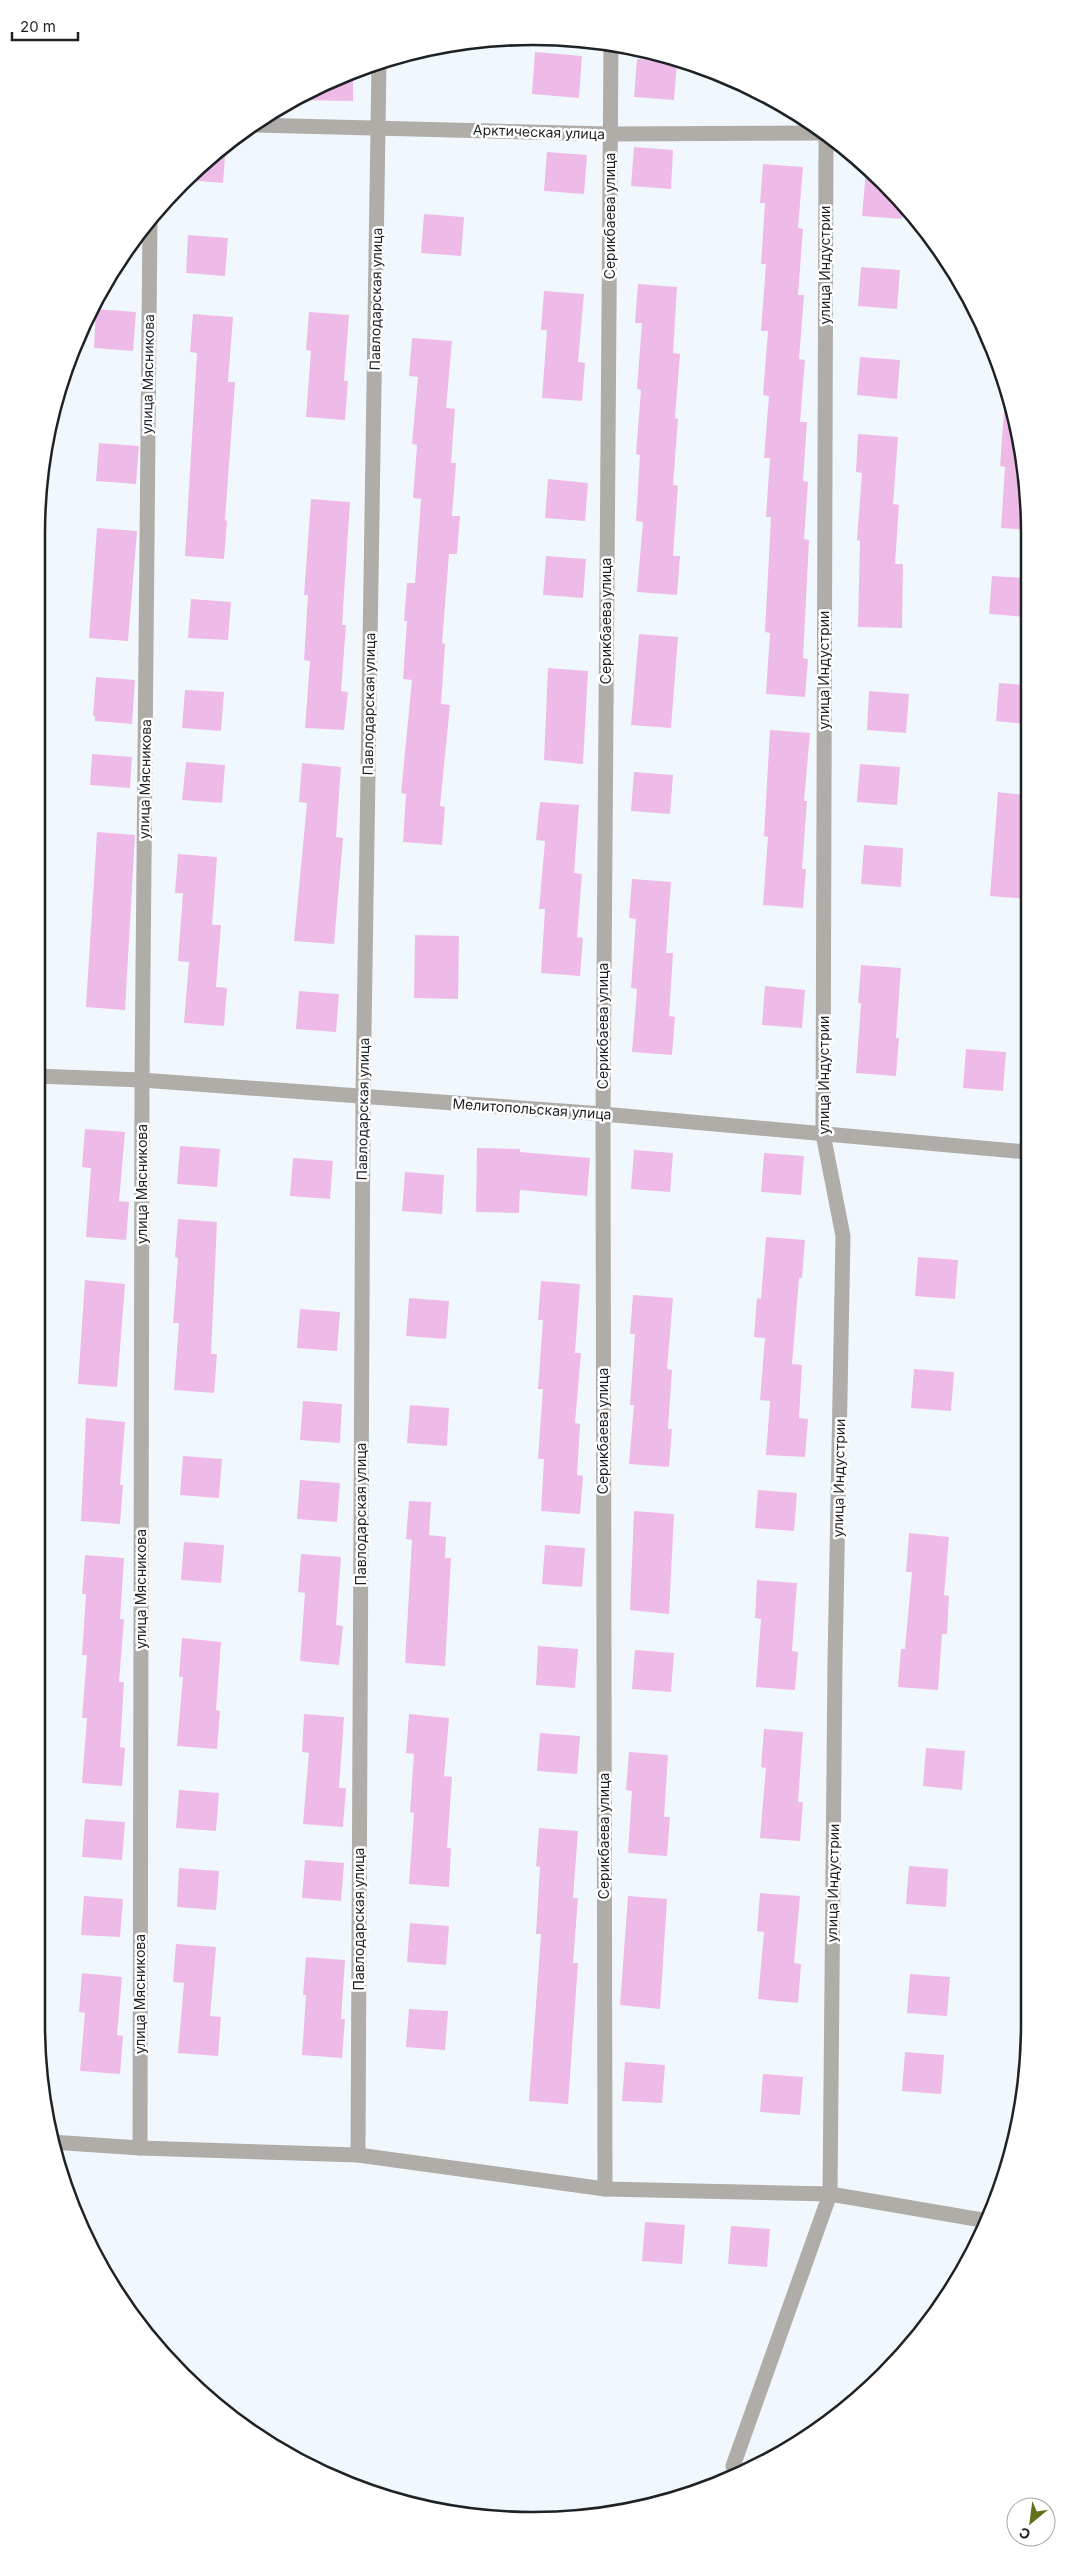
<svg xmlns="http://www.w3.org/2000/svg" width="1066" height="2557" font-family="Inter,sans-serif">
<rect width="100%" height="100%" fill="#f1f8fd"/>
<g fill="#eebbe8">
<polygon points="535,52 582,56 579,98 532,94"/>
<polygon points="637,59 677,62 674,100 634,97"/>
<polygon points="353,73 353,101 292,100 313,88"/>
<polygon points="226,143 223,183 186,180 197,170"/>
<polygon points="634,147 673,150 671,189 631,186"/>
<polygon points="547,152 587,155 584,194 544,191"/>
<polygon points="763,164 803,167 798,228 803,229 798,295 804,295 799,359 805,360 800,422 807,422 803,481 808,482 804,539 809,540 803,658 808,659 805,697 766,694 770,633 765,632 771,517 766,517 770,458 764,458 769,396 763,395 768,331 761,331 766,264 761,264 765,203 760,203"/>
<polygon points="866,170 903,203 902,219 862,216"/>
<polygon points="424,214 464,217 461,256 421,253"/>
<polygon points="188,235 228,238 225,276 186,273"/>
<polygon points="861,267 900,270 897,309 858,306"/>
<polygon points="638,284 677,287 673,353 680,354 675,418 678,419 673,485 678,486 673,556 680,556 677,595 637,592 643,522 636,521 640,455 636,454 641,390 637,389 642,323 635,323"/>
<polygon points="544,291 584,294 578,362 585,363 582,401 542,398 547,330 541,330"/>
<polygon points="96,309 136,312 133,351 94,348"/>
<polygon points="309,312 349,315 344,381 348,381 345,420 306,417 311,351 306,350"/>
<polygon points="193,314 233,317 228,382 235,382 225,520 227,521 224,559 185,556 197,353 190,352"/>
<polygon points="412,338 452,341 446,408 455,409 451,463 456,463 452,516 460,516 457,554 449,554 442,643 445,644 441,704 450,705 440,806 445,807 442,845 403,842 406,794 401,793 412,680 403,679 407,621 404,621 407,583 415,583 421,499 413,498 417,445 412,444 418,377 409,376"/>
<polygon points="860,357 900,360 897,399 857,395"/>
<polygon points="1009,398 1025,468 1026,530 1001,528 1005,467 1000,466 1005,399"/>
<polygon points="858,434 898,437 893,504 899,505 895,564 903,564 902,628 858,627 860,541 857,540 862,473 856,472"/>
<polygon points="99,443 139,446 136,484 96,481"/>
<polygon points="548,479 588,483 585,521 545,518"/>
<polygon points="311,499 350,502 342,625 346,625 341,691 348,692 344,730 305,728 310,661 304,660 308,595 304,595"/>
<polygon points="97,528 137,531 128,641 89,638"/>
<polygon points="546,556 586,559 583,598 543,595"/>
<polygon points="992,576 1026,578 1026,617 989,614"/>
<polygon points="191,599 231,602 228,640 188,638"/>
<polygon points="639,634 678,637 671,728 631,725"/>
<polygon points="548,668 588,671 583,764 544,760"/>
<polygon points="96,677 135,680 132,724 95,721 95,716 93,716"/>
<polygon points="999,683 1026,685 1026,724 996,721"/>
<polygon points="185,690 224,692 221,731 182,728"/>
<polygon points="869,691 909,694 906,733 867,730"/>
<polygon points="770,730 810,733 804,801 807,801 802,869 806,869 803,908 763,905 768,837 764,836"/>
<polygon points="92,754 132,757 130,788 90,785"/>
<polygon points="186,762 225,765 222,803 182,800"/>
<polygon points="302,763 341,767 336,837 343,838 334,944 294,941 307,803 299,802"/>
<polygon points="860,764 900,767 897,805 857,802"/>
<polygon points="634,772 673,775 670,814 631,811"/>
<polygon points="998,792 1026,795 1027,899 990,896"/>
<polygon points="540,802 579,805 574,873 582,874 577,937 583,938 580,976 541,973 545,909 539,909 545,841 536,840"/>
<polygon points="97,832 135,835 125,1010 86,1007"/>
<polygon points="864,845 903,848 901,887 861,884"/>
<polygon points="178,854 217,857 212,925 221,925 216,987 227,988 224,1026 184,1023 189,962 178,961 183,893 175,893"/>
<polygon points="632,879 671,882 666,953 673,953 669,1016 675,1017 672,1055 632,1052 637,989 631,988 636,919 629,918"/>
<polygon points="415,935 459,936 458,999 414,998"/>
<polygon points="861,965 901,968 896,1038 899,1038 896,1076 856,1073 861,1003 858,1003"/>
<polygon points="765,986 805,990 802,1028 762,1025"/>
<polygon points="299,991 339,994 336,1032 296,1029"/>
<polygon points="966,1049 1006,1052 1003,1091 963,1088"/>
<polygon points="85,1129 125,1132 119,1201 129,1202 126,1240 86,1237 91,1168 82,1167"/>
<polygon points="180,1146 220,1149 217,1187 177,1184"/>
<polygon points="477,1148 520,1149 520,1152 590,1158 587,1196 520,1190 519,1213 476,1212"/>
<polygon points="634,1150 673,1153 670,1192 631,1189"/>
<polygon points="764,1153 804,1156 801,1195 761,1192"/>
<polygon points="293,1158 333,1161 330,1199 290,1196"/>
<polygon points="405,1172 444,1175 442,1214 402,1211"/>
<polygon points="178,1219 217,1222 211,1354 217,1354 214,1393 174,1390 179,1323 173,1323 178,1258 175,1257"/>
<polygon points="766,1237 805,1240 802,1278 799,1278 792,1364 802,1365 799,1418 808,1419 805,1457 766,1455 770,1401 760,1400 765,1338 754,1337 757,1298 761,1299"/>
<polygon points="918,1257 958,1260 955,1299 915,1296"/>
<polygon points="85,1280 125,1284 117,1387 78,1384"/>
<polygon points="541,1281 580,1284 575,1353 581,1353 575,1423 580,1424 577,1475 583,1476 580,1514 541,1511 544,1459 538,1459 543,1389 538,1389 543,1320 538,1320"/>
<polygon points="633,1295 673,1298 667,1369 672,1370 668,1429 672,1429 669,1467 629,1464 634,1405 630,1405 635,1334 630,1334"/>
<polygon points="409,1298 449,1301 446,1339 406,1336"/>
<polygon points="300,1309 340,1312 337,1351 297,1348"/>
<polygon points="914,1369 954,1372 951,1411 911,1408"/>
<polygon points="303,1401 342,1404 340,1443 300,1440"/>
<polygon points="410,1405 449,1408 447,1446 407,1443"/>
<polygon points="86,1418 125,1422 120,1485 123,1485 120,1524 81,1521"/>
<polygon points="183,1456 222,1459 219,1498 180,1495"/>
<polygon points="300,1480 340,1483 337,1522 297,1519"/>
<polygon points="758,1490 797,1493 794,1531 755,1528"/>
<polygon points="409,1501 431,1502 429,1535 446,1537 445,1558 451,1558 445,1666 405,1663 412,1540 406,1539"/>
<polygon points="634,1511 674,1514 669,1614 630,1610"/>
<polygon points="909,1533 949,1537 944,1595 949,1596 947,1634 942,1634 938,1690 898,1687 901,1649 905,1649 912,1572 906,1572"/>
<polygon points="184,1542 224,1545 221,1583 181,1580"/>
<polygon points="545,1545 585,1548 582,1587 542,1584"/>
<polygon points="301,1554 341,1557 336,1625 343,1626 339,1665 300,1661 305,1593 298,1592"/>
<polygon points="85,1555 124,1558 120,1619 124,1619 119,1682 124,1682 120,1747 125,1748 122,1786 82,1783 87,1718 82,1718 87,1655 82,1655 86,1594 82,1594"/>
<polygon points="757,1580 797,1583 792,1651 798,1652 795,1690 756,1687 761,1619 755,1618"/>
<polygon points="182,1638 221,1642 216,1710 220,1711 217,1749 177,1746 183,1677 179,1677"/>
<polygon points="538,1646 578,1649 575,1688 536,1685"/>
<polygon points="635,1650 674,1653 671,1692 632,1689"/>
<polygon points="304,1714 344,1717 339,1788 346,1788 343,1827 303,1824 309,1753 302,1752"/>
<polygon points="409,1714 449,1718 444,1776 452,1777 447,1848 451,1848 449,1887 409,1884 414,1813 410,1812 414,1754 406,1753"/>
<polygon points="764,1729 803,1732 798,1802 803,1802 800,1841 760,1838 766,1768 761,1767"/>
<polygon points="540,1733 580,1736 577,1774 537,1771"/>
<polygon points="926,1748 965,1751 962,1790 923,1786"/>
<polygon points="629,1752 668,1755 664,1817 670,1817 667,1856 628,1853 632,1791 626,1790"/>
<polygon points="179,1790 219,1793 216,1831 176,1828"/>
<polygon points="85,1819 125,1822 122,1860 82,1857"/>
<polygon points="539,1828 578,1831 573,1898 578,1898 573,1963 578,1963 568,2104 529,2101 541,1934 536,1934 540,1867 536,1866"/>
<polygon points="305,1860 344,1863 341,1901 302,1898"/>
<polygon points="909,1866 948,1869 946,1907 906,1904"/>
<polygon points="179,1868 219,1871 216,1910 177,1907"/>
<polygon points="760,1893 800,1896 794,1963 801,1964 798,2003 758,1999 764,1932 757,1931"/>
<polygon points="84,1896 123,1899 120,1937 81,1935"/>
<polygon points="628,1896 667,1899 660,2009 620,2005"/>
<polygon points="410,1923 449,1926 446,1965 407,1962"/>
<polygon points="176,1944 216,1947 210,2016 221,2017 218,2056 178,2053 184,1983 173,1982"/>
<polygon points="306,1957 345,1960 341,2019 345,2019 342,2058 302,2055 306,1995 303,1995"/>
<polygon points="82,1973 122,1977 117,2035 123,2036 120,2074 80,2071 85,2013 79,2012"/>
<polygon points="910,1974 950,1977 947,2016 907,2013"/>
<polygon points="409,2009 448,2011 445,2050 406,2047"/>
<polygon points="905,2052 944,2055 941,2094 902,2091"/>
<polygon points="625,2062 665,2065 662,2103 622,2101"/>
<polygon points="763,2074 803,2077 800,2115 760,2112"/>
<polygon points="645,2222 685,2225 682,2264 642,2261"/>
<polygon points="731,2226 770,2229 767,2267 728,2264"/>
</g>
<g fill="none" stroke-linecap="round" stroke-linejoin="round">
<g stroke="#b0ada9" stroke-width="15">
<polyline points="253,125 610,134 824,133"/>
<polyline points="51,2142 140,2148 358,2155 605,2189 830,2194 988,2221"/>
<polyline points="140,2148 142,1080 150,219"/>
<polyline points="358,2155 363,1097 379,63"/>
<polyline points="605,2189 603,1114 611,44"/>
<polyline points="733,2466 830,2194 835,1662 843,1236 823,1134 826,135"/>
</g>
<polyline stroke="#b0ada9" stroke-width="15" points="36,1076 142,1080 603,1114 1027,1152"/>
</g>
<g text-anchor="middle" stroke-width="5" stroke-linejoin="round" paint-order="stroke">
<g font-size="14" fill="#1e2225" stroke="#fff">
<text transform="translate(539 132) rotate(2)" y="5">Арктическая улица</text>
<text transform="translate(610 216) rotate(-90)" y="5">Серикбаева улица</text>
<text transform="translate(825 265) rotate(-90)" y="5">улица Индустрии</text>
<text transform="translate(376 299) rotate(-89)" y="5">Павлодарская улица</text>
<text transform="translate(148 374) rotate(-89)" y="5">улица Мясникова</text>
<text transform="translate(606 621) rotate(-90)" y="5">Серикбаева улица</text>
<text transform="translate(824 670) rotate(-90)" y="5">улица Индустрии</text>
<text transform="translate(369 704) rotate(-89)" y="5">Павлодарская улица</text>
<text transform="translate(145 779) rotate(-89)" y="5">улица Мясникова</text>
<text transform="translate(603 1026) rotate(-90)" y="5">Серикбаева улица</text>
<text transform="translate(824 1075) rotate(-90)" y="5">улица Индустрии</text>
<text transform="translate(363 1109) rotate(-89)" y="5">Павлодарская улица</text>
<text transform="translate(532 1109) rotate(4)" y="5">Мелитопольская улица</text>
<text transform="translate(142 1184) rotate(-90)" y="5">улица Мясникова</text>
<text transform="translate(603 1431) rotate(-90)" y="5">Серикбаева улица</text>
<text transform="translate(839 1478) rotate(-89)" y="5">улица Индустрии</text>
<text transform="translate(361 1514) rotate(-90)" y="5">Павлодарская улица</text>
<text transform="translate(141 1589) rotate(-90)" y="5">улица Мясникова</text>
<text transform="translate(604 1836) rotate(-90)" y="5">Серикбаева улица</text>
<text transform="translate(833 1883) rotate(-89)" y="5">улица Индустрии</text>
<text transform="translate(359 1919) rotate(-90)" y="5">Павлодарская улица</text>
<text transform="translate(140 1994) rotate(-90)" y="5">улица Мясникова</text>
</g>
</g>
<path d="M0 0H1066V2557H0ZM533 45H533A488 488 0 0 1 1021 533V2024A488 488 0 0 1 533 2512H533A488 488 0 0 1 45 2024V533A488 488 0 0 1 533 45Z" fill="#fff" fill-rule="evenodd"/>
<path fill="none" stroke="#1e2225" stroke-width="2.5" d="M533 45H533A488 488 0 0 1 1021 533V2024A488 488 0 0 1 533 2512H533A488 488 0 0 1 45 2024V533A488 488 0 0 1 533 45Z"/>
<g transform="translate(1031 2522) rotate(209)"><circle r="24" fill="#ffffff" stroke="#a5a7a8"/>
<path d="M0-4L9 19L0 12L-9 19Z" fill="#65701a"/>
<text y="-8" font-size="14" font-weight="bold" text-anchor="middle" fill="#1e2225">С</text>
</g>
<path d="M12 32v8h66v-8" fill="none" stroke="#1e2225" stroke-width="2.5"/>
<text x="20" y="32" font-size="15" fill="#1e2225" stroke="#ffffff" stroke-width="4" paint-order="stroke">20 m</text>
</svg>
